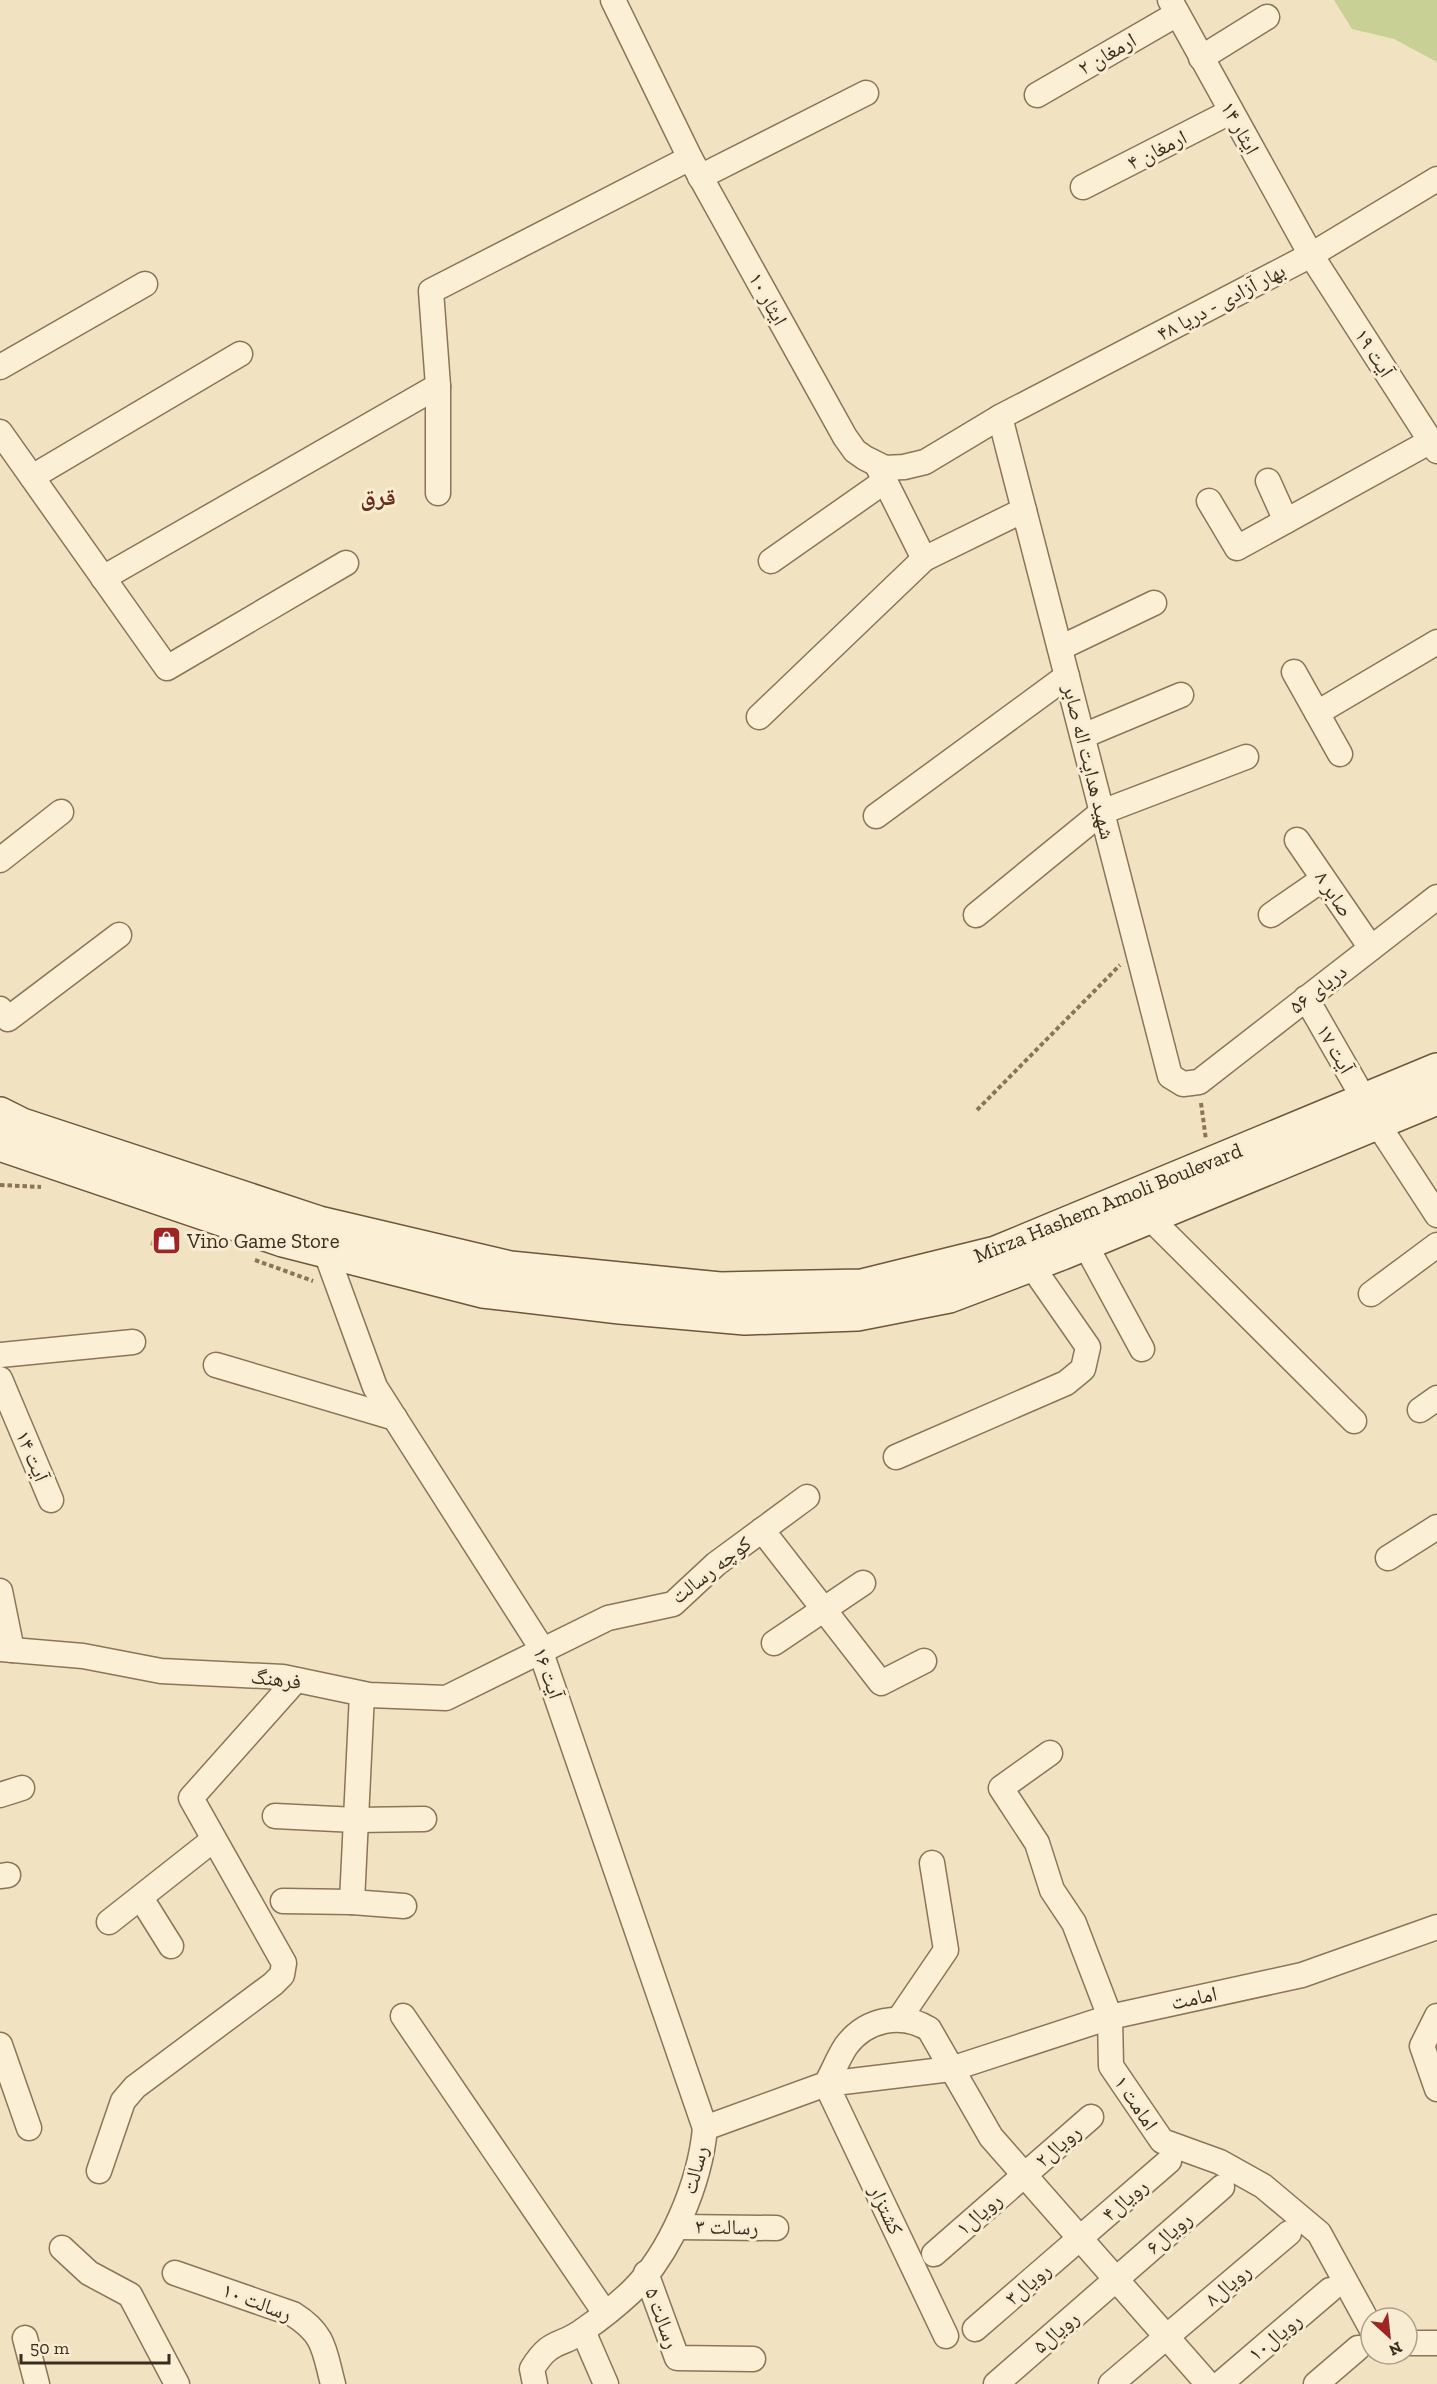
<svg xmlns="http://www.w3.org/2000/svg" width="1437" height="2384" font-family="'Zilla Slab','Noto Naskh Arabic',serif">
<rect width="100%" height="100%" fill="#f1e3c2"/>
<polygon fill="#c9d095" points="1334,0 1437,0 1437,62 1394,39 1352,29"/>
<polygon fill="#d19c75" points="156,1229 181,1237 176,1254 150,1245"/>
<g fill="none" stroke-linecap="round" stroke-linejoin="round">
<defs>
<g id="minor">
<polyline points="613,0 690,158 845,437 855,451 865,458 885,468 904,467 925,462 1000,417 1311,255 1437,179"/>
<polyline points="1170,0 1311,255 1437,451"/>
<polyline points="1201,58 1267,17"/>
<polyline points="1037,95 1177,14"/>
<polyline points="700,177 866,93"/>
<polyline points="1083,187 1230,112"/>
<polyline points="0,367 145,284"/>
<polyline points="438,386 438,493"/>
<polyline points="1000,417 1170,1076 1183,1084 1199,1082 1437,897"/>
<polyline points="0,432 167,668 346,563"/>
<polyline points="878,467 924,559"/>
<polyline points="32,477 240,354"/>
<polyline points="1268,481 1286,521"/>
<polyline points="1209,501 1237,548 1431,441"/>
<polyline points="771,561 885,481"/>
<polyline points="103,578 438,386 431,291 690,158"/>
<polyline points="1060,648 1154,603"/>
<polyline points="1294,672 1340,754"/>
<polyline points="1317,713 1437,642"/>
<polyline points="759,717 924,559 1024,510"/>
<polyline points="1083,736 1181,695"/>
<polyline points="876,816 1067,676"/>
<polyline points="1297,840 1371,948"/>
<polyline points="0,860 61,812"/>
<polyline points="976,915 1102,812 1246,757"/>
<polyline points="1271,915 1323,879"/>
<polyline points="1306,998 1364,1099"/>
<polyline points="0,1009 8,1019 119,935"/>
<polyline points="1377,1123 1437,1215"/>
<polyline points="1149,1217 1354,1421"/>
<polyline points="1085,1244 1142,1349"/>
<polyline points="325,1250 375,1387 537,1641 705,2128"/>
<polyline points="1371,1294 1437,1245"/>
<polyline points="0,1355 133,1342"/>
<polyline points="216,1365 395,1418"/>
<polyline points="0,1379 51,1500"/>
<polyline points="1420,1410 1437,1398"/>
<polyline points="896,1457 1066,1383 1083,1369 1088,1347 1031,1265"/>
<polyline points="762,1530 881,1683 924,1661"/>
<polyline points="1388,1558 1437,1527"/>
<polyline points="0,1591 12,1650"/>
<polyline points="774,1643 863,1583"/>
<polyline points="0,1649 83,1656 161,1671 283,1677 369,1695 446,1698 608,1618 673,1604 716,1564 807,1497"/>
<polyline points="362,1694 352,1902 404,1906"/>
<polyline points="1050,1753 1001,1788 1037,1843 1052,1890 1074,1923 1110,2017 1111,2066 1162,2141 1220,2162 1263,2186 1319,2233 1371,2328"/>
<polyline points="0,1795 22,1788"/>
<polyline points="275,1816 356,1820 424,1819"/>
<polyline points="0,1876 8,1875"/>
<polyline points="141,1898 171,1946"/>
<polyline points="283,1901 352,1902"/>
<polyline points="109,1922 213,1840"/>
<polyline points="403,2016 605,2313"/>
<polyline points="1437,2016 1422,2046 1437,2089"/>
<polyline points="899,2019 946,1950 932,1863"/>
<polyline points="0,2045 29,2128"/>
<polyline points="99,2171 123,2101 135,2087 273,1984 282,1975 284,1963 191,1798 296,1680"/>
<polyline points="678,2227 776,2228"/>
<polyline points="62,2248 89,2273 130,2295 177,2384"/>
<polyline points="934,2254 1091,2117"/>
<path d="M175,2273l118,41c32,20 31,36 40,70"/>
<polyline points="646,2273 677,2358 753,2359"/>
<polyline points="975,2329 1169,2161"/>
<polyline points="583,2331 606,2384"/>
<polyline points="946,2336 826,2084 951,2069 1110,2017 1302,1975 1437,1927"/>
<polyline points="25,2338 37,2384"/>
<polyline points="1407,2343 1437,2343"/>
<path d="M535,2384l-3,-15c19,-32 29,-21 53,-40 16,-11 32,-24 46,-37 40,-39 69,-109 74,-164l121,-44c7,-12 12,-26 20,-38 20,-27 55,-34 83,-17l62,108 217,247"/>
<polyline points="996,2384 1222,2187"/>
<polyline points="1111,2384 1289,2233"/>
<polyline points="1220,2384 1330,2290"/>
<polyline points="1316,2384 1358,2348"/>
</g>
<g id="secondary">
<polyline points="0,1114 22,1125 319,1223 510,1268 720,1289 862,1286 996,1253 1437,1070"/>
<polyline points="0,1144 283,1240 483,1291 620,1307 745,1318 857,1314 949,1296 1062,1253 1437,1098"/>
</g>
</defs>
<use href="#minor" stroke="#8c7458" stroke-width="27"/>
<use href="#secondary" stroke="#6e553b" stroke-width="36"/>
<g stroke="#8c7458" stroke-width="4" stroke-dasharray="4.5 3" stroke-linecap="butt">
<polyline points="1201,1103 1206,1140"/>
<polyline points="977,1110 1120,965"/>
<polyline points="0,1185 41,1187"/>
<polyline points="255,1260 313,1281"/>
</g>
<use href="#minor" stroke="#fbf0d6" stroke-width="24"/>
<use href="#secondary" stroke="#fbf0d6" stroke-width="33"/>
</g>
<defs>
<symbol id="shop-square" viewBox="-11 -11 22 22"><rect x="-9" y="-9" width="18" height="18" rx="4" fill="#9f2424" stroke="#f8edd2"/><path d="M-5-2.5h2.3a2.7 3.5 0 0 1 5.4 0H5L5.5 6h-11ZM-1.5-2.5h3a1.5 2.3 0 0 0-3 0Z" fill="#fff"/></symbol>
</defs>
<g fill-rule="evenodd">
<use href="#shop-square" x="150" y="1224" width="33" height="33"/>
</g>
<g text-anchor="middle" stroke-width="6" stroke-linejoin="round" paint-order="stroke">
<g font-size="21" fill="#3b2c1d" stroke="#f8edd2">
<text transform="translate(1107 54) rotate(-30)" y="7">ارمغان ۲</text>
<text transform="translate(1240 128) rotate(61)" y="7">ایثار ۱۴</text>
<text transform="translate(1157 150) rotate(-27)" y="7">ارمغان ۴</text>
<text transform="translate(768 299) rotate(61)" y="7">ایثار ۱۰</text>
<text transform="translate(1221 302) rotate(-28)" y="7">بهار آزادی - دریا ۴۸</text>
<text transform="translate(1374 353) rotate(57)" y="7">آیت ۱۹</text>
<text transform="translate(1089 762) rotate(76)" y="7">شهید هدایت اله صابر</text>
<text transform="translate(1334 894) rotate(56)" y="7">صابر ۸</text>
<text transform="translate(1318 989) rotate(-38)" y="7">دریای ۵۶</text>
<text transform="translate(1335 1049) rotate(60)" y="7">آیت ۱۷</text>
<text transform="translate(1108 1203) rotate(-22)" y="7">Mirza Hashem Amoli Boulevard</text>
<text transform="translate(32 1456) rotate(67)" y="7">آيت ۱۴</text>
<text transform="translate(711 1570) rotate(-38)" y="7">کوچه رسالت</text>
<text transform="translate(548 1673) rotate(71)" y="7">آیت ۱۶</text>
<text transform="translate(276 1679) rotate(7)" y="7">فرهنگ</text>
<text transform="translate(1194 1998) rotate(-12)" y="7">امامت</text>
<text transform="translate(1136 2103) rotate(56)" y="7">امامت ۱</text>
<text transform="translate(1058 2146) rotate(-41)" y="7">رویال۲</text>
<text transform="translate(695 2170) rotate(-75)" y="7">رسالت</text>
<text transform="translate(1125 2200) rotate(-41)" y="7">رویال۴</text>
<text transform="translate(886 2210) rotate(65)" y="7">کشتزار</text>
<text transform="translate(979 2214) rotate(-41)" y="7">رویال۱</text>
<text transform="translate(727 2227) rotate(1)" y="7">رسالت ۳</text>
<text transform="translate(1169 2233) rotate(-41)" y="7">رویال۶</text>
<text transform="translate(1028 2284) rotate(-41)" y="7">رویال۳</text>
<text transform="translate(1228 2285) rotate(-40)" y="7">رویال۸</text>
<text transform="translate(257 2302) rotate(21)" y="7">رسالت ۱۰</text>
<text transform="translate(662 2318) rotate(70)" y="7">رسالت ۵</text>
<text transform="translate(1056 2332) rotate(-41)" y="7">رویال۵</text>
<text transform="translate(1275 2337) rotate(-40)" y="7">رویال۱۰</text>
</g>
<g font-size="21" fill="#3b2c1d" stroke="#f8edd2" text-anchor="start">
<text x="187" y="1248">Vino Game Store</text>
</g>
<g font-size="24" font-weight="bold" fill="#6a2b1a" stroke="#f8edd2">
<text x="378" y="505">قرق</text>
</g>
</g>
<g transform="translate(1389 2336) rotate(153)"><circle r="28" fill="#f8edd2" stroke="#aca08a" stroke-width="1.5"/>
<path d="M0-4.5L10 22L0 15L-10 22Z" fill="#9f2424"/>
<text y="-9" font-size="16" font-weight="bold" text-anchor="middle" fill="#3b2c1d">N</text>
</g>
<path d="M21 2354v9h148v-9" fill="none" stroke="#3b2c1d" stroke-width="3"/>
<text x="30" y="2354" font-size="18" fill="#3b2c1d" stroke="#f8edd2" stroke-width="4.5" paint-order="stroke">50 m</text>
</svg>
